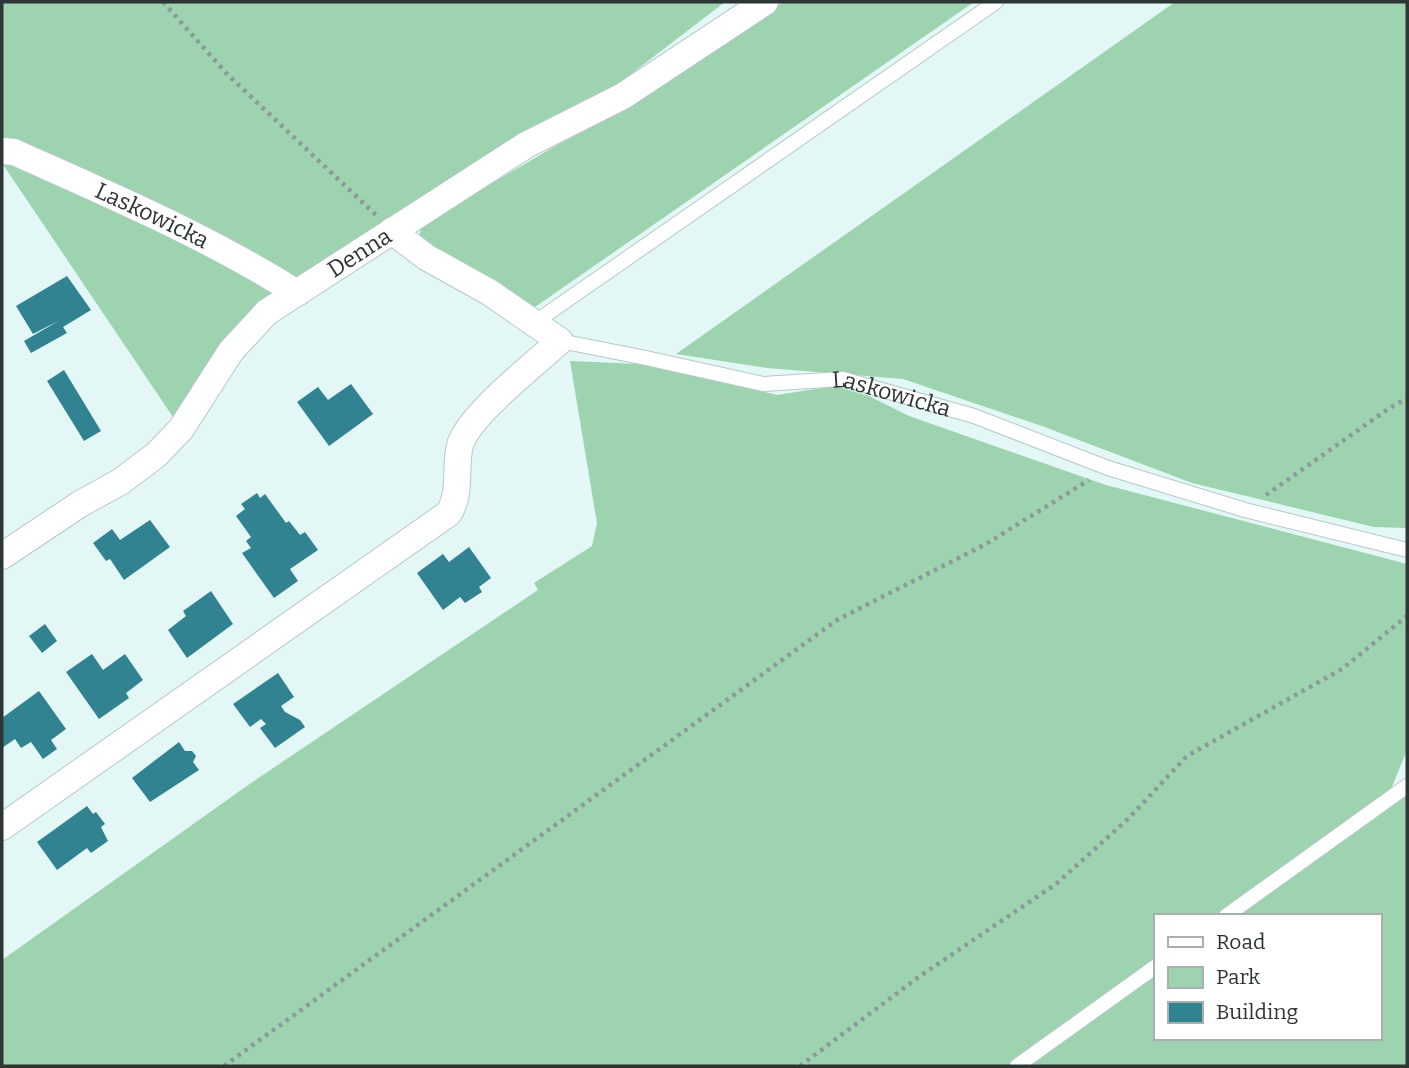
<svg xmlns="http://www.w3.org/2000/svg" width="1409" height="1068" font-family="Bitter,serif">
<rect width="100%" height="100%" fill="#e3f7f6"/>
<g fill="#9dd3af" fill-rule="evenodd">
<polygon points="2,2 725,2 618,84 260,305 175,420 2,163"/>
<polygon points="783,2 974,2 535,307 419,237 422,224 677,75"/>
<polygon points="1175,2 1407,2 1407,528 1374,527 1192,483 1042,426 903,379 767,368 676,354"/>
<path d="M570,361l90,4 117,30 58,-9 34,10 40,20 197,69 301,79v186l-18,44 18,-9v281h-1405v-106l249,-177 287,-193 -4,-7 58,-37 5,-23zM1155,916h224v122h-224z"/>
</g>
<g fill="#318391">
<polygon points="67,276 91,310 63,327 67,333 31,353 24,341 60,320 33,334 16,306"/>
<polygon points="64,370 101,431 84,441 47,381"/>
<polygon points="351,384 373,414 329,446 297,402 318,387 328,400"/>
<polygon points="257,493 260,498 265,494 286,523 289,521 300,535 305,532 318,550 290,569 298,581 274,598 242,553 251,548 246,541 251,537 236,516 245,509 241,504"/>
<polygon points="150,520 170,547 124,580 110,559 106,561 93,543 112,529 120,540"/>
<polygon points="469,547 491,578 479,587 482,592 465,603 460,597 443,610 417,573 443,554 449,562"/>
<polygon points="211,591 233,624 187,658 168,630 186,616 183,611"/>
<polygon points="45,624 57,641 42,653 29,636"/>
<polygon points="92,654 103,670 125,654 143,680 126,693 129,698 99,719 66,672"/>
<polygon points="278,673 294,697 281,706 285,712 300,720 305,727 275,748 260,728 266,724 261,719 250,727 233,704"/>
<polygon points="39,691 66,729 51,740 57,749 43,759 31,742 21,748 15,739 2,748 2,718"/>
<polygon points="179,742 185,751 192,751 196,756 193,762 199,770 150,802 132,778"/>
<polygon points="87,806 93,814 96,812 105,824 101,827 108,841 91,853 87,848 57,870 37,842"/>
</g>
<g fill="none" stroke-linecap="round" stroke-linejoin="round">
<defs>
<g id="lane">
<polyline points="534,323 996,2"/>
<path id="s1" d="M560,341l86,17 117,26 80,-5 131,37 134,52 137,42 162,40"/>
<polyline points="1226,916 1407,786"/>
<polyline points="1017,1066 1155,967"/>
</g>
<g id="street">
<path id="s2" d="M2,151l12,1c96,43 193,84 283,141"/>
<path id="s3" d="M2,556l78,-52 40,-22 36,-27 25,-26 50,-78 36,-39 259,-167 97,-49 142,-94"/>
<path d="M2,827l447,-314c13,-22 5,-44 11,-68 8,-29 76,-82 100,-104l-71,-49 -63,-35 -34,-26"/>
</g>
</defs>
<use href="#lane" stroke="#b5c9c8" stroke-width="16"/>
<use href="#street" stroke="#b5c9c8" stroke-width="28"/>
<g stroke="#8c9999" stroke-width="4.5" stroke-dasharray="3.5 5" stroke-linecap="butt">
<polyline points="163,2 227,74 376,215"/>
<polyline points="1266,495 1388,409 1407,398"/>
<polyline points="224,1066 837,620 986,544 1089,480"/>
<polyline points="800,1066 920,976 1056,884 1128,819 1187,756 1342,669 1407,616"/>
</g>
<use href="#lane" stroke="#fff" stroke-width="14"/>
<use href="#street" stroke="#fff" stroke-width="26"/>
</g>
<g text-anchor="middle" stroke-width="7" stroke-linejoin="round" paint-order="stroke">
<g font-size="23" fill="#2e3535" stroke="#fff">
<text dy="8" stroke="none"><textPath href="#s2" startOffset="164">Laskowicka</textPath></text>
<text dy="8" stroke="none"><textPath href="#s3" startOffset="476">Denna</textPath></text>
<text dy="8" stroke="none"><textPath href="#s1" startOffset="338">Laskowicka</textPath></text>
</g>
</g>
<rect width="1409" height="1068" fill="none" stroke="#2e3535" stroke-width="7"/>
<rect x="1154" y="914" width="228" height="126" fill="#ffffff" stroke="#abaeae" stroke-width="2"/>
<rect x="1168" y="937" width="35" height="10" fill="#ffffff" stroke="#abaeae" stroke-width="2"/>
<text x="1216" y="949" font-size="21" fill="#2e3535">Road</text>
<rect x="1168" y="967" width="35" height="21" fill="#9dd3af" stroke="#abaeae" stroke-width="2"/>
<text x="1216" y="984" font-size="21" fill="#2e3535">Park</text>
<rect x="1168" y="1002" width="35" height="21" fill="#318391" stroke="#abaeae" stroke-width="2"/>
<text x="1216" y="1019" font-size="21" fill="#2e3535">Building</text>
</svg>
